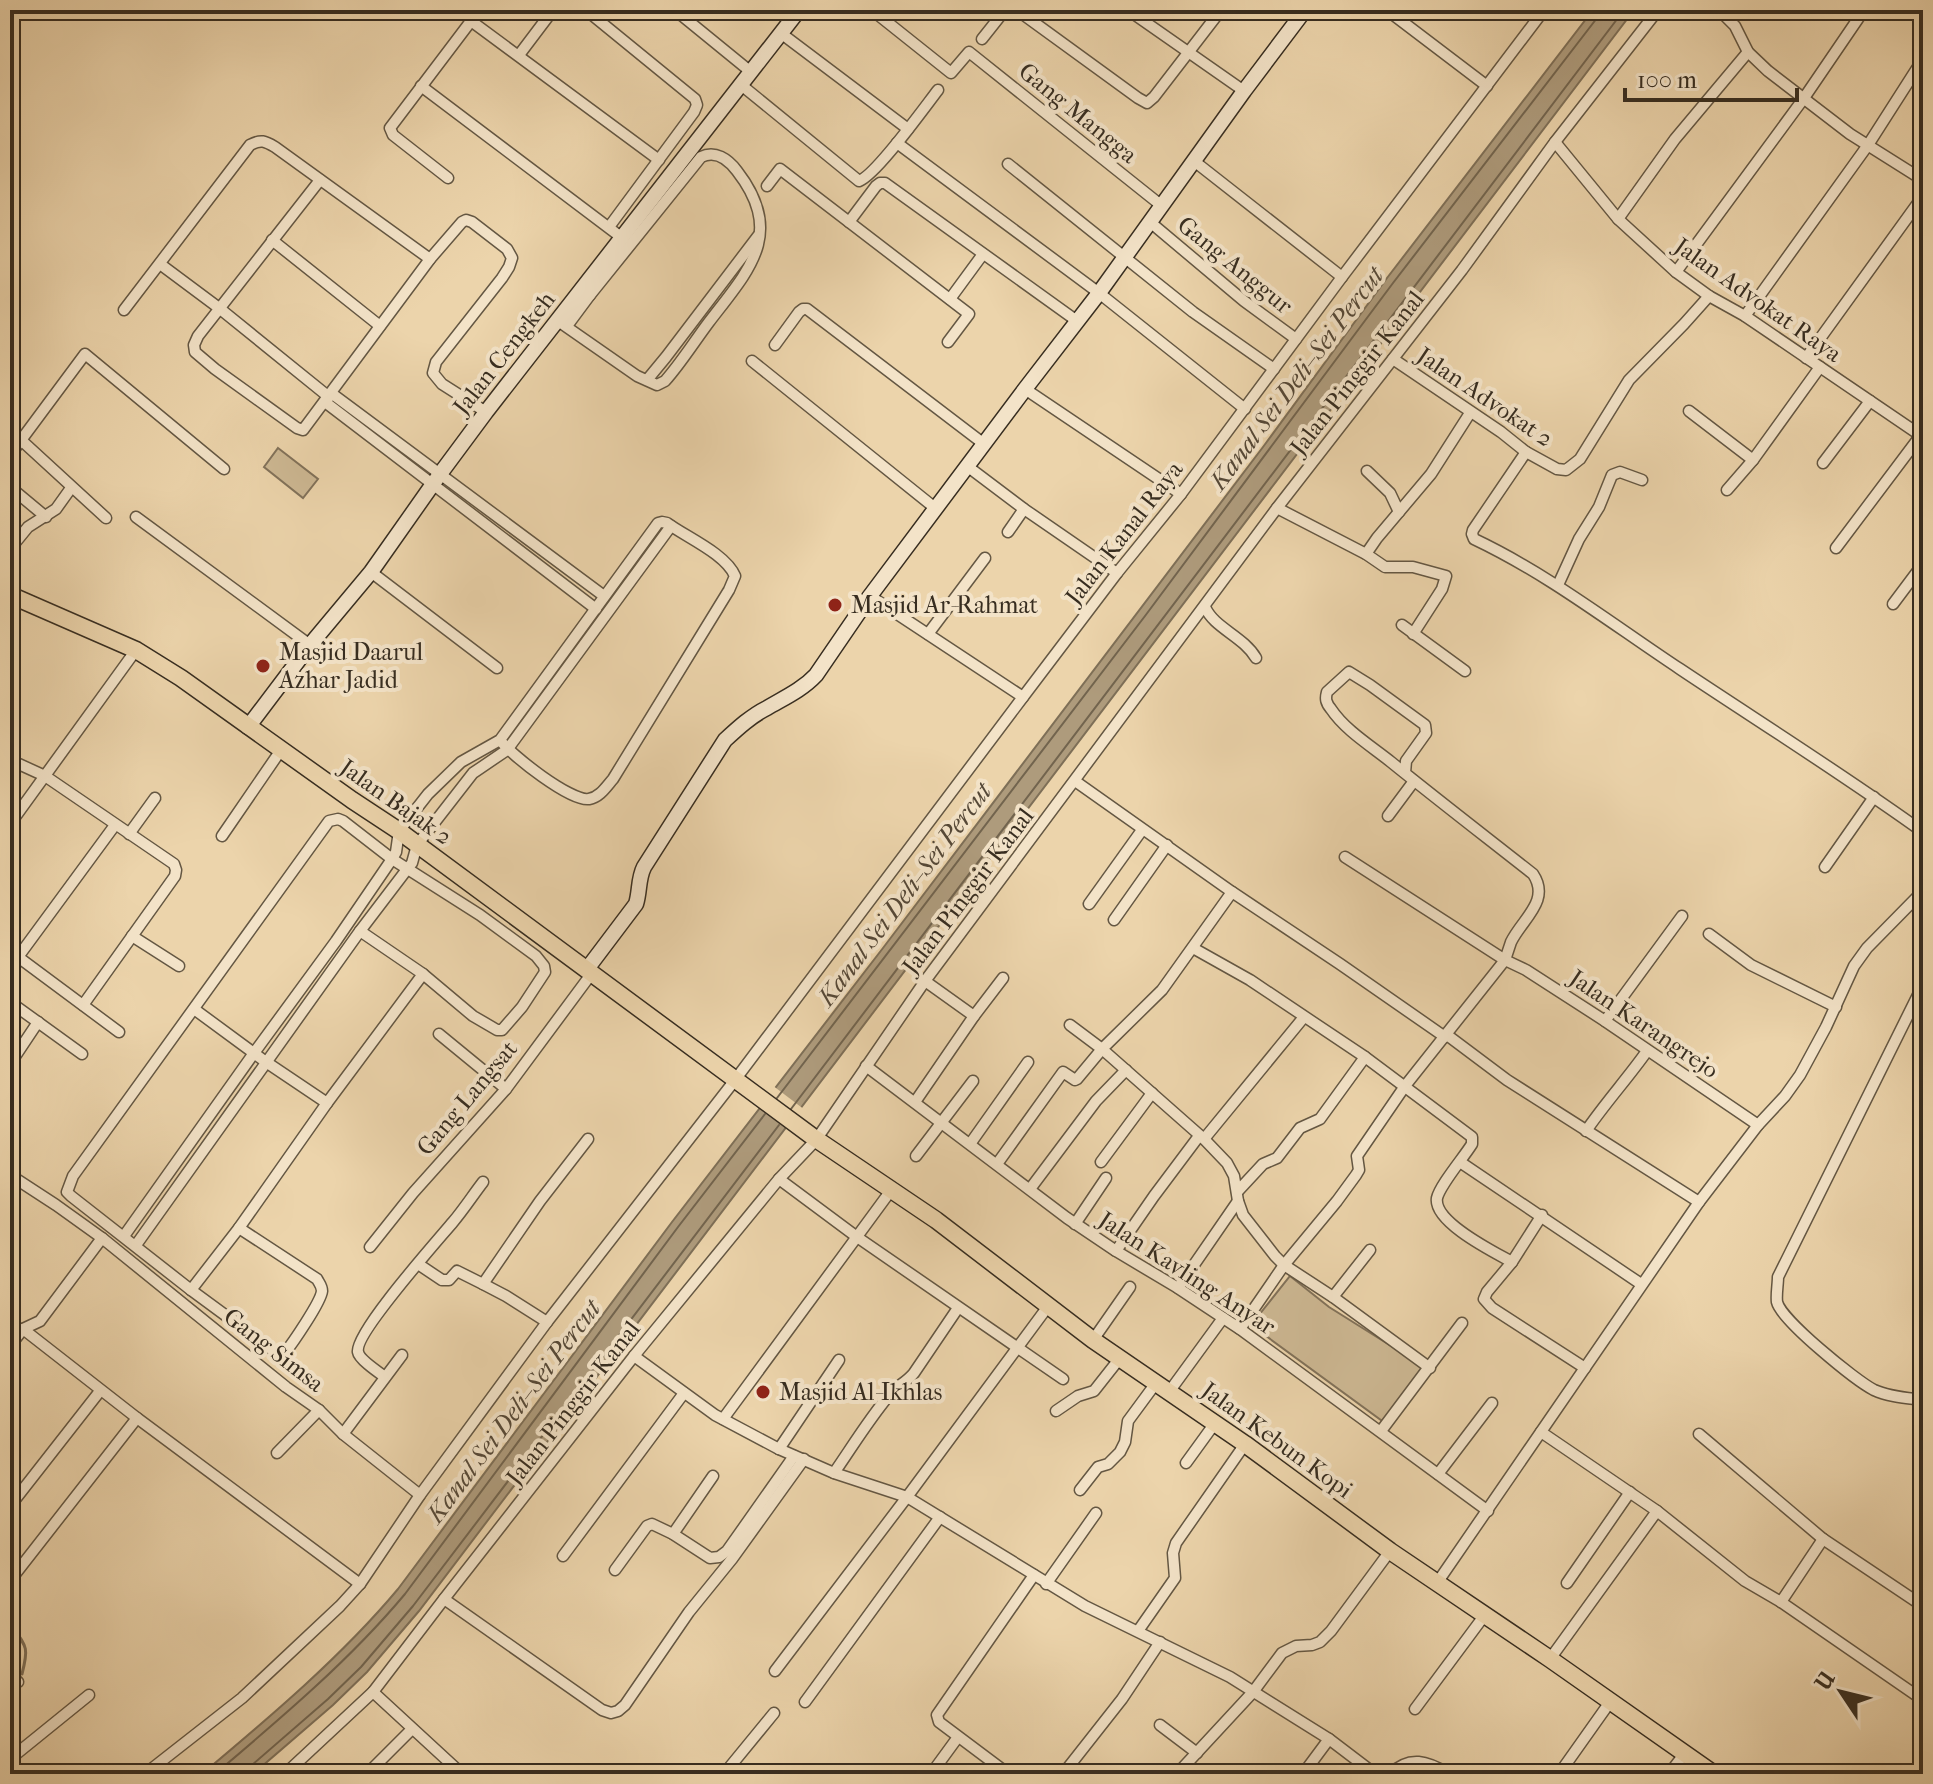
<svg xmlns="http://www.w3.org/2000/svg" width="1933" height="1784" font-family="'IM FELL French Canon',serif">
<rect width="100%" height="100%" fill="#ecd4ab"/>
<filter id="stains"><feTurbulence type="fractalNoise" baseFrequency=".0025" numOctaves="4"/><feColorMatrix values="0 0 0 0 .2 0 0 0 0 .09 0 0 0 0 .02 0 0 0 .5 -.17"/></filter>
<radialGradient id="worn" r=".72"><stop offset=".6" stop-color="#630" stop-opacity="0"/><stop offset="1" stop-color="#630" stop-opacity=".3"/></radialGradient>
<g fill="#cdb893" stroke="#82725a" stroke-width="2">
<polygon points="278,448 318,479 303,498 264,467"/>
<polygon points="1290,1276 1329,1307 1423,1366 1385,1423 1251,1325"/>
</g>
<path fill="#ae9b7c" stroke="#7e6f57" stroke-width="2" d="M1593,10h41l-1215,1601 -52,61 -34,33 -80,69h-51c68,-57 140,-118 196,-185l274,-367 211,-274 380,-501 124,-169z"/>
<polygon fill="#ecd4ab" points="772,1085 805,1110 792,1128 759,1103"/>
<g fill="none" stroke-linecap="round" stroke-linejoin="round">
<g stroke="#72644e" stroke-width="2">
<polyline points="777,1098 1145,616 1393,283 1597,18 1599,10"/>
<polyline points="791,1109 1624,10"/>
<path d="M215,1774c65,-55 135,-114 190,-180l273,-367 87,-113"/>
<polyline points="249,1774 252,1765 328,1699 361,1667 413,1606 779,1125"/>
</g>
<path stroke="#7e6f57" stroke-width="3" d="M10,1624c17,23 19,23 12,50"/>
<defs>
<g id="street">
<polyline points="586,10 695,99 697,105 694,112 609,227"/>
<polyline points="675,10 751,72"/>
<polyline points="872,10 951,73 969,52 1162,206"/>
<polyline points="1017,10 1138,98 1147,103 1154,97 1221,10"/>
<polyline points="1128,10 1244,91"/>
<polyline points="1387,10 1487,86"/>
<polyline points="1719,10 1735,26 1748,52 1768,71 1850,134 1923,180"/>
<polyline points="782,34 908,129"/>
<polyline points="982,39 1005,10"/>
<polyline points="519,55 553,10"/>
<path d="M740,84l119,97c17,-6 65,-73 79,-91"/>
<polyline points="421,86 621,237"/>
<polyline points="1555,142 1618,219 1676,272 1709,296 1745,316 1923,437"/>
<polyline points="897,143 1099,293 1245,409"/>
<polyline points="1194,161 1342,277"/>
<polyline points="1008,164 1193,312 1274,369"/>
<polyline points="448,178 393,135 390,128 471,21 659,160"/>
<polyline points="320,180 198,336 194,345 195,352 215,369 297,428 303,430 430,259 462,222 466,220 472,222 507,249 512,258 509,267 502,278 436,362 433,373 442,384 486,412"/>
<polyline points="767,186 780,169 969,314 948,342"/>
<polyline points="1618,219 1675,139 1748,52"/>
<polyline points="849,222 876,186 880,183 885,183 1077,321"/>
<polyline points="1150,222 1244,301 1296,339"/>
<polyline points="272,240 380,326"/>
<polyline points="160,264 219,308 329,397"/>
<polyline points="1676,272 1804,98 1864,10"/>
<polyline points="950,299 983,254"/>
<path d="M124,310l126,-165c11,-6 15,-4 25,2l155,112"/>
<polyline points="1745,316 1868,145 1923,59"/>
<path d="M558,321l79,55 20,9 8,-4c16,-18 29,-39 44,-59 39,-51 77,-88 28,-151 -9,-12 -22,-21 -36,-14l-111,138 -8,-7"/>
<polyline points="567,326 590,295"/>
<polyline points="775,345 799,312 803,309 807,309 984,444"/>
<polyline points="1806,358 1923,196"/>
<polyline points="1393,359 1501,432 1526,452 1557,469 1566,470 1580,459 1629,380 1684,324 1709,296"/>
<polyline points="752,361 935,508"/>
<polyline points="647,380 666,357 758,236"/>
<polyline points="1025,389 1181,494"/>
<polyline points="331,393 604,596"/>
<polyline points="325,402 596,609"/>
<polyline points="1689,411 1753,460"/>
<polyline points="21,440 106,518"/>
<path d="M1526,452l-53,78 -1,4 2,5c74,35 138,85 206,130 81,54 164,106 243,163"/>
<polyline points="10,455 85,354 224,469"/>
<polyline points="1823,463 1870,401"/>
<polyline points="967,466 1024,509 1117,573"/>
<polyline points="1367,471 1390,493 1399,512"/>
<polyline points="10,487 46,517"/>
<polyline points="1727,490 1753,460 1820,367"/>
<polyline points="1277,508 1366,554 1385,567 1413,567 1446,576 1442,589 1413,634"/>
<polyline points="136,517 310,645"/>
<polyline points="1008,532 1024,509"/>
<polyline points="1836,548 1921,435"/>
<polyline points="10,549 28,527 56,509 71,488"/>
<polyline points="1366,554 1377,538 1431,474 1470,413"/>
<polyline points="371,572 497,668"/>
<polyline points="1558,585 1579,539 1599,507 1612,475 1620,472 1642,480"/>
<polyline points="870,596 1023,697"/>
<polyline points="1893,604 1923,564"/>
<path d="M1205,607c9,21 38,29 51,51"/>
<polyline points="1402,625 1465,671"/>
<polyline points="928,634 985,558"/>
<polyline points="10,760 45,776 174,864 176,870 175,876 83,1005"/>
<polyline points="1075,781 1232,892 1340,964 1445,1037"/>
<polyline points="1388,816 1414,781"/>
<polyline points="10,824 136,650"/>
<polyline points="129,834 155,798"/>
<polyline points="222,836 281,750"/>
<polyline points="1345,857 1505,960 1526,970 1605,1021 1758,1125"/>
<polyline points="1825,867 1874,797"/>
<polyline points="1232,892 1162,990 1102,1049 1204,1139 1227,1163 1234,1176 1238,1201 1243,1215 1275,1256 1284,1265 1333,1297 1430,1368"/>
<polyline points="1089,904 1142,830"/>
<polyline points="1114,920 1167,845"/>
<polyline points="1709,934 1751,965 1836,1007"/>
<polyline points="132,936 179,966"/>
<path d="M1193,948l57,32 115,77 107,80v7c-8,13 -32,41 -35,54 -4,24 57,54 75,64"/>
<polyline points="10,951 119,1032"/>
<polyline points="18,957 115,825"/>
<polyline points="925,981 974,1016"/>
<path d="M1923,999l-5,-4 -140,282c0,7 -2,18 -1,25 4,18 78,78 97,88 15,7 33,8 49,10"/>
<polyline points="10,1002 82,1054"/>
<polyline points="194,1009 266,1062 327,1103"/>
<polyline points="1605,1021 1682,916"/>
<polyline points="439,1034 506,1089"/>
<polyline points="1447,1035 1507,1080 1699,1202"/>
<polyline points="10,1064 38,1022"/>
<polyline points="866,1066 1067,1218 1116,1251 1178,1288 1240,1329 1488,1511"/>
<polyline points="915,1102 974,1016 1003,978"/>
<path d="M1586,1131c19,-28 42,-53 61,-80"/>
<polyline points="1204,1139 1304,1017"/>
<polyline points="970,1144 1028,1062"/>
<polyline points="916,1156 973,1081"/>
<polyline points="1101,1162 1152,1093"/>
<polyline points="1460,1162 1641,1284"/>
<polyline points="997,1164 1063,1072 1075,1080 1077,1079 1102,1049 1070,1025"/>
<polyline points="10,1175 56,1205 102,1238 286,1387 319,1410 343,1434 420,1495"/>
<polyline points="779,1179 857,1237 1063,1379"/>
<polyline points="1030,1189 1096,1101 1126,1070"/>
<polyline points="1237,1192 1263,1164 1277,1158 1300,1128 1320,1119 1365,1057"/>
<polyline points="1542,1215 1512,1262 1487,1292 1484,1299 1492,1308 1585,1368"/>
<polyline points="1075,1224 1106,1178"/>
<path d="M239,1228l78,51c2,4 5,7 5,12 -1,11 -30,53 -38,63h-6l-87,-64 -120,-94 -4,-4 6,-16 256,-355 9,-2 5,2 49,38 88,56 56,41 8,10 1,6 -23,35 -20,23h-5l-24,-14 -50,-42 -63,-43"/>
<path d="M124,1236l130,-183 82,-112 56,-82 4,-7 3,-21 29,-37 33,-32 39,-22 158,-217 4,-1 5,1c19,14 59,31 68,53l-6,14 -116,189c-7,8 -13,18 -24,20 -18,3 -78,-44 -89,-59"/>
<polyline points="136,1245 360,931 408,868 412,863 417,845 473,773 507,750 671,526"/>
<polyline points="370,1247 413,1193 506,1089 592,973"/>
<polyline points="1116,1251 1154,1196 1199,1136"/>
<polyline points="418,1264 442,1280 449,1280 457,1271 483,1284 540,1201 588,1139"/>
<polyline points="483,1284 506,1296 547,1322"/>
<polyline points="1178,1288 1238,1201"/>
<polyline points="191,1290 239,1228 327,1103 423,974"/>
<polyline points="1333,1297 1370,1250"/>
<polyline points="23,1329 137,1418 360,1584"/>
<path d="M1240,1329l44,-64 53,-64 19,-26 3,-5 -2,-14 48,-70 100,-126c2,-6 4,-12 6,-18 11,-23 40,-41 22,-68 -47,-37 -95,-74 -142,-112 -20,-16 -46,-32 -60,-53 -5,-6 -6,-10 -4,-17l22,-20 21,13 55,40 1,8 -20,28 -1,12"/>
<polyline points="1093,1340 1130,1287"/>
<polyline points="10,1346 23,1329 40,1321 102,1238"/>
<polyline points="634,1356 715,1415 779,1449 834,1473 907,1497 1085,1606 1230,1677 1329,1739 1375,1774"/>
<path d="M385,1377c-7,-5 -26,-18 -27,-25 -4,-18 80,-112 95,-130 11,-13 20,-27 30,-40"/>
<polyline points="1169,1392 1223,1318"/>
<polyline points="1056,1411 1078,1396 1094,1391 1120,1358"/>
<polyline points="723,1419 892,1189"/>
<polyline points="1381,1431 1462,1323"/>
<polyline points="1541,1432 1657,1511 1745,1581 1781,1602 1923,1700"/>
<polyline points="343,1434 402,1355"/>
<polyline points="1699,1434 1823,1539 1923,1606"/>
<polyline points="779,1449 839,1360"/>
<polyline points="277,1453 319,1410"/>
<polyline points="1186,1463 1215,1423"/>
<path d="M834,1473c18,-26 35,-54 56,-79 7,-8 17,-12 24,-21l44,-65"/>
<polyline points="1438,1474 1492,1403"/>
<polyline points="1080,1490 1098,1467 1108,1464 1120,1452 1125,1442 1128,1421 1156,1383"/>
<polyline points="10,1506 100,1391"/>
<polyline points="673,1534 713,1476"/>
<polyline points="563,1556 684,1393"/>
<polyline points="615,1570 647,1526 652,1524 673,1534 710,1558 719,1557 727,1551 794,1456"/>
<polyline points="10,1578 16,1573 137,1418"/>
<polyline points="1437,1583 1699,1202 1758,1125 1785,1096 1800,1075 1826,1027 1854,966 1867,948 1923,891"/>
<polyline points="1567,1583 1630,1492"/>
<polyline points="1046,1584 1096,1513"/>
<polyline points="444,1599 602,1710 611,1713 618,1711 625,1705 689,1612 732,1559 804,1459"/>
<polyline points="1781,1602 1823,1539"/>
<polyline points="1138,1631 1175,1578 1173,1553 1176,1543 1245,1444"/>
<polyline points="1550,1659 1657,1511"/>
<polyline points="775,1671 907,1497 1049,1305"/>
<polyline points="10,1675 18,1682"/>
<polyline points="373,1692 462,1774"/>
<polyline points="805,1702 940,1517"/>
<polyline points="1415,1709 1484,1616"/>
<polyline points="1160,1725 1197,1753"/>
<polyline points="10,1759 89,1695"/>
<polyline points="145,1774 242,1698 340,1606 360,1584 420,1495 547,1322 735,1080 1023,697 1117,573 1181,494 1342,277 1544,10"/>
<polyline points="285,1774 373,1692 444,1599 634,1356 779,1179 816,1140 925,981 1277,508 1462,270 1555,142 1658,10"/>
<polyline points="367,1774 412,1729"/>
<polyline points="724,1774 774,1713"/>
<polyline points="931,1774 958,1737"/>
<polyline points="1004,1774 1003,1770 939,1722 937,1715 1034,1575"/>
<polyline points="1063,1774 1122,1699 1160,1642"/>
<polyline points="1177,1774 1253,1692 1282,1653 1296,1646 1312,1645 1320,1642 1331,1631 1390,1551"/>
<polyline points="1303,1774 1329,1739"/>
<path d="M1390,1774c20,-19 37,-13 59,0"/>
<polyline points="1559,1774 1610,1702"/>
<polyline points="1669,1774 1685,1753"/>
</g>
<g id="secondary">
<polyline points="248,727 310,645 371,572 440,474 486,412 799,10"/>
<path d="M587,969l49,-65c4,-13 2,-25 8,-37l81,-127c13,-12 26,-24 42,-32 17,-10 35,-18 49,-33l54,-79 155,-207 74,-96 145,-202 61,-81"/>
</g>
<polyline id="primary" points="10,595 136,650 181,678 352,800 399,831 813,1137 936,1220 1093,1340 1245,1444 1390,1551 1550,1659 1714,1774"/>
</defs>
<use href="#street" stroke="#645743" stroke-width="13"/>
<use href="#secondary" stroke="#372d20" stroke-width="17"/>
<use href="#primary" stroke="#372d20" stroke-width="19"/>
<use href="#street" stroke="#f3e3c8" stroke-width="10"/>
<use href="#secondary" stroke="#f3e3c8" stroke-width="14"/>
<use href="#primary" stroke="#ecd4ab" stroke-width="16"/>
</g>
<g fill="#8f2418" stroke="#f3e3c8" stroke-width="3">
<circle cx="835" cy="605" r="8"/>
<circle cx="263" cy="666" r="8"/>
<circle cx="763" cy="1392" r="8"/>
</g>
<g text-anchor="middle" stroke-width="8" stroke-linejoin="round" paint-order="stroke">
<g font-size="24" fill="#372d20" stroke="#f3e3c8">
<text transform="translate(1078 113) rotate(39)" y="8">Gang Mangga</text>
<text transform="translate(1235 265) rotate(39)" y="8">Gang Anggur</text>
<text transform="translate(1758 300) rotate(35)" y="8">Jalan Advokat Raya</text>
<text transform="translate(504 353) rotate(-52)" y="8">Jalan Cengkeh</text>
<text transform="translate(1357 373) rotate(-52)" y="8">Jalan Pinggir Kanal</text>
<text transform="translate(1485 397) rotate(34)" y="8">Jalan Advokat 2</text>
<text transform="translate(1124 533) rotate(-52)" y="8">Jalan Kanal Raya</text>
<text transform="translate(396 802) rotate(35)" y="8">Jalan Bajak 2</text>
<text transform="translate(968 891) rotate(-53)" y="8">Jalan Pinggir Kanal</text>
<text transform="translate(1644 1024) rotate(34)" y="8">Jalan Karangrejo</text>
<text transform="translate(467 1098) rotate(-50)" y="8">Gang Langsat</text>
<text transform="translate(1187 1273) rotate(33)" y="8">Jalan Kavling Anyar</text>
<text transform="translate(274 1350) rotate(38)" y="8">Gang Simsa</text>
<text transform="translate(573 1403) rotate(-52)" y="8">Jalan Pinggir Kanal</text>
<text transform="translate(1277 1440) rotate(36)" y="8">Jalan Kebun Kopi</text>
</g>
<g font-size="24" fill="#372d20" stroke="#f3e3c8" text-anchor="start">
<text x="851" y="613">Masjid Ar-Rahmat</text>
<text x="279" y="660">Masjid Daarul<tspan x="279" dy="28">Azhar Jadid</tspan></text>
<text x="779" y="1400">Masjid Al-Ikhlas</text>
</g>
<g font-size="26" font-style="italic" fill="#554837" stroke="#f3e3c8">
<text transform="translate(1296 378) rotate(-53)" y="9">Kanal Sei Deli–Sei Percut</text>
<text transform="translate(904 894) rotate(-53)" y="9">Kanal Sei Deli–Sei Percut</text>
<text transform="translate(513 1411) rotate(-53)" y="9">Kanal Sei Deli–Sei Percut</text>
</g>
</g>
<rect width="1933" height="1784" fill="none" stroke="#ecd4ab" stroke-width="40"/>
<rect x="12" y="12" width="1909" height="1760" fill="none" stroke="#372d20" stroke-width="4"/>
<rect x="20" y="20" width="1893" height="1744" fill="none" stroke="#372d20" stroke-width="2"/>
<g transform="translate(1841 1692) rotate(305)" stroke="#f3e3c8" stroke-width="6" paint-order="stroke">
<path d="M0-6L14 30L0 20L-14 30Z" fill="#372d20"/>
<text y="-12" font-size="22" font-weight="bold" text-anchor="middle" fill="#372d20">U</text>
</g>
<path d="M1625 88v12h172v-12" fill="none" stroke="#372d20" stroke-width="4"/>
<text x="1637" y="88" font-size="24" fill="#372d20" stroke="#f3e3c8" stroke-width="6" paint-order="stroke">100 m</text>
<rect width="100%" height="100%" filter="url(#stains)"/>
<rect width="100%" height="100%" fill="url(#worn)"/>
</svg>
